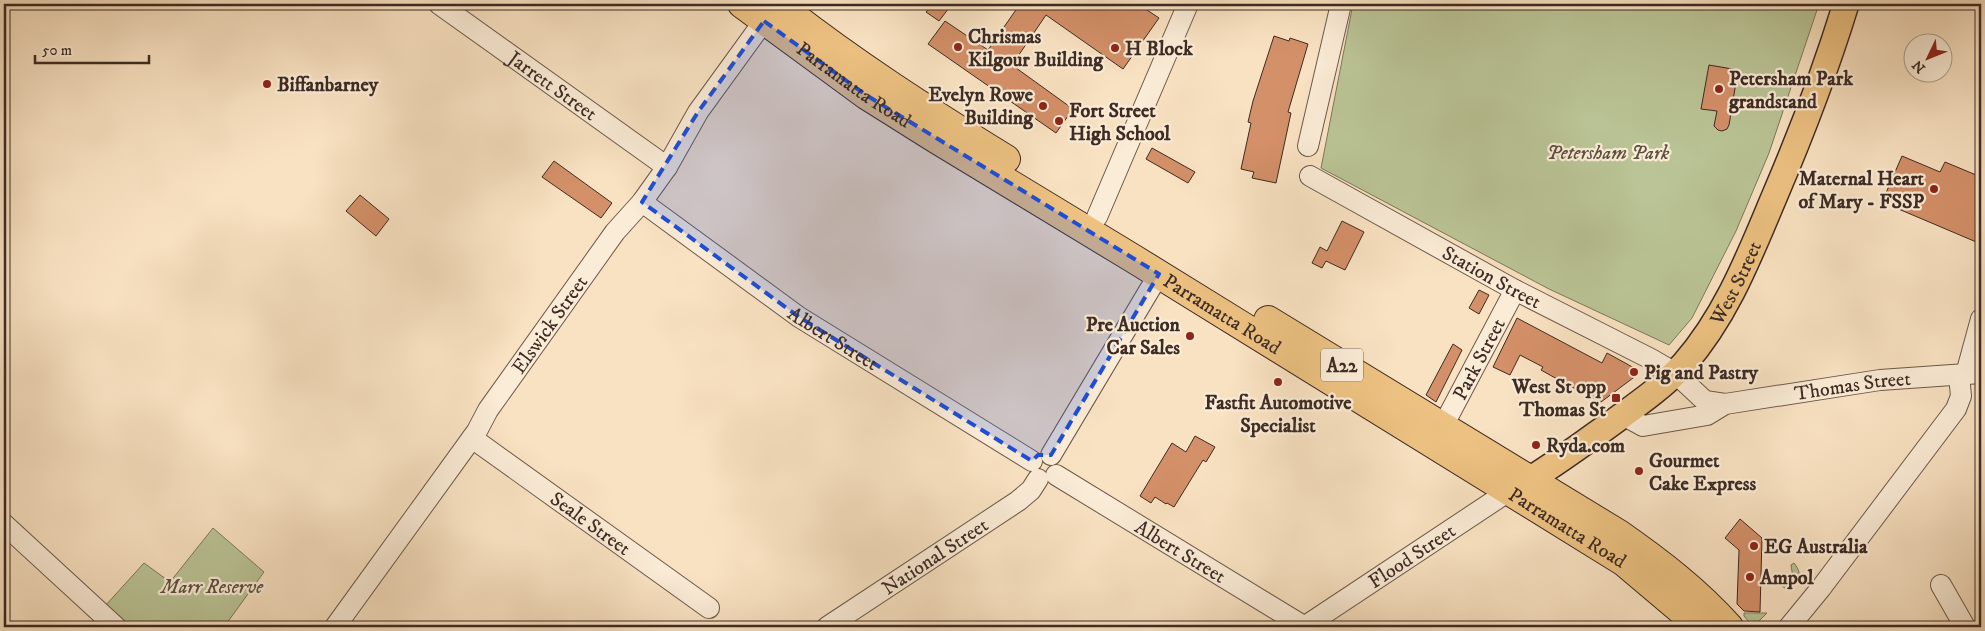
<svg xmlns="http://www.w3.org/2000/svg" width="1985" height="631" font-family="'IM FELL DW Pica',serif">
<rect width="100%" height="100%" fill="#f9e2c2"/>
<filter id="stains"><feTurbulence type="fractalNoise" baseFrequency=".004" numOctaves="4"/><feColorMatrix values="0 0 0 0 .2 0 0 0 0 .09 0 0 0 0 .02 0 0 0 .5 -.17"/></filter>
<radialGradient id="worn" r=".72"><stop offset=".6" stop-color="#630" stop-opacity="0"/><stop offset="1" stop-color="#630" stop-opacity=".3"/></radialGradient>
<g fill="#bac496" stroke="#7c785d">
<polygon points="1353,4 1819,4 1769,153 1736,231 1692,318 1669,345 1549,289 1321,168"/>
<polygon points="213,528 264,572 224,627 130,627 105,606 144,563 170,582"/>
<path d="M1794,563c10,13 4,16 -5,28l-7,-5 12,-2 -3,-19z"/>
<polygon points="1744,613 1767,613 1759,621 1763,625 1761,627 1753,627 1744,616"/>
</g>
<g fill="#d49069" stroke="#3d2b24">
<polygon points="933,4 952,4 939,21 926,12"/>
<polygon points="1020,4 1138,4 1159,18 1123,69 1046,15 1012,65 1073,109 1056,133 928,44 945,21 988,50"/>
<polygon points="1274,36 1289,41 1290,38 1308,44 1288,112 1291,113 1276,183 1252,178 1254,172 1241,169 1251,123 1248,122 1253,101"/>
<polygon points="1709,65 1738,70 1729,125 1727,129 1722,131 1718,130 1714,126 1717,111 1701,109"/>
<polygon points="1152,148 1195,172 1188,183 1146,159"/>
<polygon points="1902,156 1940,172 1945,162 1981,177 1981,244 1882,202"/>
<polygon points="554,161 612,203 601,218 542,177"/>
<polygon points="360,195 389,219 376,236 346,211"/>
<polygon points="1342,221 1364,232 1345,270 1326,261 1322,268 1312,263 1320,247 1327,251"/>
<polygon points="1479,290 1489,295 1479,314 1469,308"/>
<polygon points="1517,318 1602,363 1607,353 1636,369 1637,375 1601,402 1570,386 1569,388 1556,381 1557,379 1541,370 1543,367 1520,355 1510,375 1493,367"/>
<polygon points="1453,344 1462,350 1436,402 1426,395"/>
<polygon points="1195,436 1215,447 1206,462 1203,460 1174,507 1167,503 1166,504 1155,497 1151,503 1140,496 1172,443 1186,452"/>
<polygon points="1740,519 1762,538 1760,612 1744,611 1737,604 1739,550 1725,538"/>
</g>
<g fill="none" stroke-linecap="round" stroke-linejoin="round">
<defs>
<g id="minor">
<path id="s1" d="M439,4l228,163"/>
<polyline points="1308,146 1341,4"/>
<path id="s2" d="M1310,176l205,114 136,69 24,14 30,28 20,3 155,-24 101,-7"/>
<path id="s3" d="M642,202l157,115 233,144"/>
<polyline points="1097,217 1188,4"/>
<polyline points="1966,374 1981,319"/>
<polyline points="1623,415 1643,426 1707,415 1725,404"/>
<path id="s4" d="M1443,426l72,-136"/>
<path id="s5" d="M472,438l237,170"/>
<polyline points="1051,455 1159,274"/>
<path id="s6" d="M1056,475l249,152"/>
<polyline points="4,524 116,627"/>
<polyline points="1941,585 1965,627"/>
<path id="s7" d="M335,627l142,-196 11,-21 127,-178 27,-30 25,-35 31,-55 66,-91"/>
<path id="s8" d="M827,627l191,-126 13,-11 7,-11"/>
<path id="s9" d="M1304,627l205,-136"/>
<polyline points="1789,627 1821,588 1956,409 1961,396 1959,375"/>
</g>
<g id="major">
<path id="s10" d="M1514,489c32,-18 61,-40 91,-61 27,-20 56,-39 79,-64 43,-49 66,-110 91,-169 27,-63 51,-126 71,-191"/>
</g>
<g id="highway">
<path id="s11" d="M742,4l124,91 70,44 198,120 490,303 77,65"/>
<path d="M778,4c72,57 150,107 228,155"/>
<path d="M1268,320l351,214c40,28 78,57 110,93"/>
</g>
</defs>
<use href="#minor" stroke="#6c594c" stroke-width="22"/>
<use href="#major" stroke="#3d2b24" stroke-width="28"/>
<use href="#highway" stroke="#3d2b24" stroke-width="30"/>
<use href="#minor" stroke="#fbecd7" stroke-width="20"/>
<use href="#major" stroke="#ecc181" stroke-width="25"/>
<use href="#highway" stroke="#ecc181" stroke-width="28"/>
</g>
<path fill="#1d4ed8" fill-opacity="0.2" stroke="#1d4ed8" stroke-width="4" stroke-dasharray="10 6" stroke-linejoin="round" d="M764,21l102,74 293,179 -108,181h-13l-6,6 -233,-144 -157,-115 56,-90z"/>
<g fill="#8f2418" stroke="#fbecd7" stroke-width="2">
<circle cx="958" cy="47" r="5"/>
<circle cx="1115" cy="48" r="5"/>
<circle cx="267" cy="84" r="5"/>
<circle cx="1719" cy="89" r="5"/>
<circle cx="1043" cy="106" r="5"/>
<circle cx="1059" cy="121" r="5"/>
<circle cx="1934" cy="189" r="5"/>
<circle cx="1190" cy="336" r="5"/>
<circle cx="1634" cy="372" r="5"/>
<circle cx="1278" cy="382" r="5"/>
<rect x="1611" y="393" width="10" height="10" rx="2.5"/>
<circle cx="1536" cy="445" r="5"/>
<circle cx="1639" cy="471" r="5"/>
<circle cx="1754" cy="546" r="5"/>
<circle cx="1750" cy="577" r="5"/>
</g>
<g text-anchor="middle" stroke-width="4.5" stroke-linejoin="round" paint-order="stroke">
<rect fill="#fbecd7" stroke="#76655a" stroke-width="1" x="1321" y="348.5" width="42" height="33" rx="4"/>
<g font-size="19" font-weight="bold" fill="#3d2b24">
<text x="1342" y="372">A22</text>
</g>
<g font-size="20" font-weight="bold" fill="#3d2b24" stroke="#fbecd7" text-anchor="start">
<text x="968" y="43">Chrismas<tspan x="968" dy="23">Kilgour Building</tspan></text>
<text x="1125" y="55">H Block</text>
<text x="1729" y="85">Petersham Park<tspan x="1729" dy="23">grandstand</tspan></text>
<text x="277" y="91">Biffanbarney</text>
<text x="1033" y="101" text-anchor="end">Evelyn Rowe<tspan x="1033" dy="23">Building</tspan></text>
<text x="1069" y="117">Fort Street<tspan x="1069" dy="23">High School</tspan></text>
<text x="1924" y="185" text-anchor="end">Maternal Heart<tspan x="1924" dy="23">of Mary - FSSP</tspan></text>
<text x="1180" y="331" text-anchor="end">Pre Auction<tspan x="1180" dy="23">Car Sales</tspan></text>
<text x="1644" y="379">Pig and Pastry</text>
<text x="1606" y="393" text-anchor="end">West St opp<tspan x="1606" dy="23">Thomas St</tspan></text>
<text x="1278" y="409" text-anchor="middle">Fastfit Automotive<tspan x="1278" dy="23">Specialist</tspan></text>
<text x="1546" y="452">Ryda.com</text>
<text x="1649" y="467">Gourmet<tspan x="1649" dy="23">Cake Express</tspan></text>
<text x="1764" y="553">EG Australia</text>
<text x="1760" y="584">Ampol</text>
</g>
<g font-size="20" fill="#3d2b24" stroke="#fbecd7">
<text dy="7" stroke="none"><textPath href="#s11" startOffset="138">Parramatta Road</textPath></text>
<text dy="7" stroke="none"><textPath href="#s1" startOffset="140">Jarrett Street</textPath></text>
<text dy="7" stroke="none"><textPath href="#s2" startOffset="208">Station Street</textPath></text>
<text dy="7" stroke="none"><textPath href="#s10" startOffset="308">West Street</textPath></text>
<text dy="7" stroke="none"><textPath href="#s11" startOffset="572">Parramatta Road</textPath></text>
<text dy="7" stroke="none"><textPath href="#s7" startOffset="371">Elswick Street</textPath></text>
<text dy="7" stroke="none"><textPath href="#s3" startOffset="235">Albert Street</textPath></text>
<text dy="7" stroke="none"><textPath href="#s4" startOffset="76">Park Street</textPath></text>
<text dy="7" stroke="none"><textPath href="#s2" startOffset="605">Thomas Street</textPath></text>
<text dy="7" stroke="none"><textPath href="#s5" startOffset="146">Seale Street</textPath></text>
<text dy="7" stroke="none"><textPath href="#s11" startOffset="978">Parramatta Road</textPath></text>
<text dy="7" stroke="none"><textPath href="#s6" startOffset="146">Albert Street</textPath></text>
<text dy="7" stroke="none"><textPath href="#s9" startOffset="129">Flood Street</textPath></text>
<text dy="7" stroke="none"><textPath href="#s8" startOffset="129">National Street</textPath></text>
</g>
<g font-size="20" font-style="italic" fill="#5c5140" stroke="#fbecd7">
<text x="1608" y="159">Petersham Park</text>
<text x="212" y="593">Marr Reserve</text>
</g>
</g>
<rect width="1985" height="631" fill="none" stroke="#f9e2c2" stroke-width="20"/>
<rect x="5" y="5" width="1975" height="621" fill="none" stroke="#3d2b24" stroke-width="2.5"/>
<rect x="10" y="10" width="1965" height="611" fill="none" stroke="#3d2b24"/>
<g transform="translate(1928 58) rotate(227)"><circle r="24" fill="#fbecd7" stroke="#af9f8f"/>
<path d="M0-4L9 19L0 12L-9 19Z" fill="#8f2418"/>
<text y="-8" font-size="14" font-weight="bold" text-anchor="middle" fill="#3d2b24">N</text>
</g>
<path d="M35 55v8h114v-8" fill="none" stroke="#3d2b24" stroke-width="2.5"/>
<text x="42" y="55" font-size="15" fill="#3d2b24" stroke="#fbecd7" stroke-width="4" paint-order="stroke">50 m</text>
<rect width="100%" height="100%" filter="url(#stains)"/>
<rect width="100%" height="100%" fill="url(#worn)"/>
</svg>
